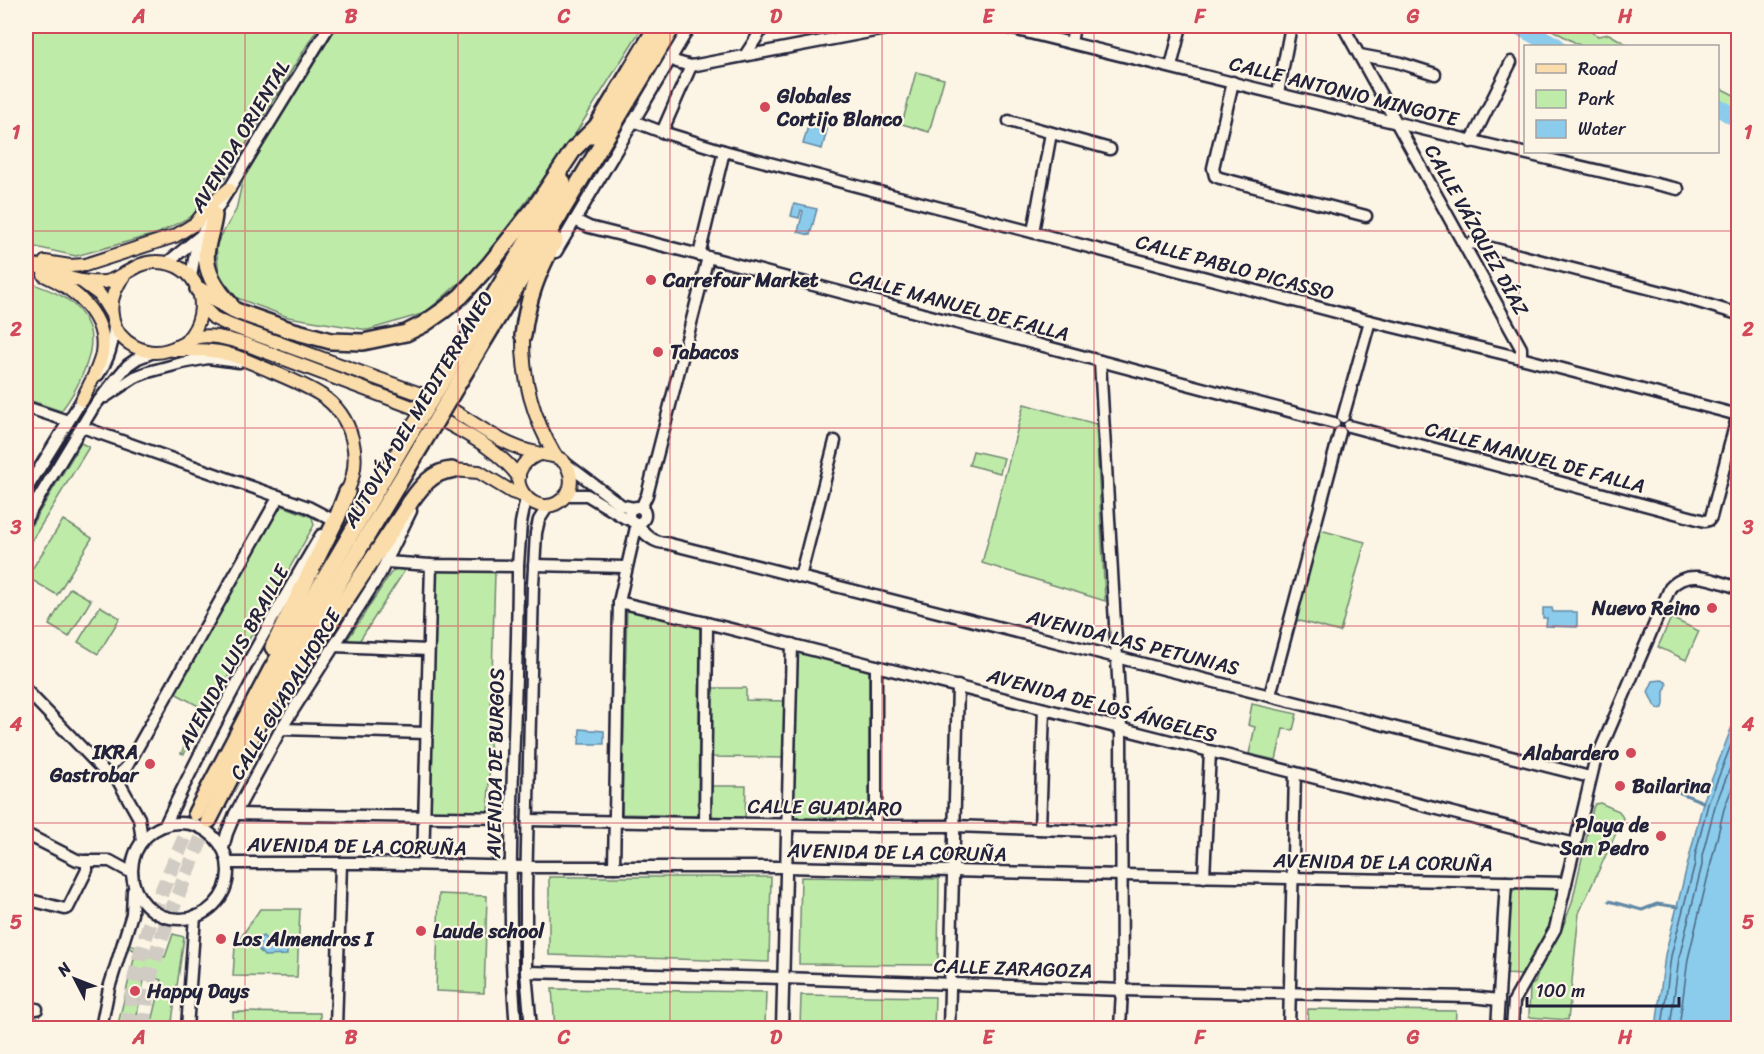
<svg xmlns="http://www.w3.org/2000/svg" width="1764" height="1054" font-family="Sriracha,sans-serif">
<rect width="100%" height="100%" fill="#fcf5e5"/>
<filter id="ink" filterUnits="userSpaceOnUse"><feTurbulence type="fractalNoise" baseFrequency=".0167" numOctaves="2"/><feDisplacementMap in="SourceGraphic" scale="12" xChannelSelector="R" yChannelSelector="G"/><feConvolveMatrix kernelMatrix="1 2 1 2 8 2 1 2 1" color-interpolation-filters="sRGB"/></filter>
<g filter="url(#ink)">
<g fill="#bfeba8" stroke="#708672" stroke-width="1.5" fill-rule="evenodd">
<polygon points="26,26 319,26 222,183 213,188 192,216 159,233 76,256 26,245"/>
<polygon points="337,26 643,26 567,147 478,266 425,313 368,330 288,317 237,298 219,275 216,245 236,210 243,179"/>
<polygon points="1545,26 1581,26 1598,36 1609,34 1630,46 1581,46"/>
<polygon points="916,72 944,79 929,132 902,124"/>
<polygon points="1718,87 1738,97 1738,117 1718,105"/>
<path d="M26,281c12,5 32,11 42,19 8,6 16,16 20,25 11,25 -12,67 -27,86l-35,-12z"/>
<polygon points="1024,404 1096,424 1105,601 982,563"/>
<polygon points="81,443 89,447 26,550 26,534"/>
<polygon points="973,451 1004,458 1000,473 969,465"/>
<polygon points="283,506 312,517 314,525 184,754 181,753 204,709 173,692 275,511"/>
<polygon points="63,520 92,538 57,595 27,577"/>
<polygon points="1320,530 1365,542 1340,632 1296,620"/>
<polygon points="396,569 405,570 358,643 346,642 390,574"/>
<polygon points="436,571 495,572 488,814 431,813"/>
<polygon points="70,588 91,600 69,637 49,625"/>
<polygon points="100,606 120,618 98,654 78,642"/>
<polygon points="627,608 700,628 698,816 622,814"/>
<polygon points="1671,618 1699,631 1686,660 1658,647"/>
<polygon points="796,651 869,669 869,820 794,819"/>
<polygon points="711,688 746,688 746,700 785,701 784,758 710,757"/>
<polygon points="1252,704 1297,714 1293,730 1283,729 1276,760 1249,754 1255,727 1248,725"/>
<polygon points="709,786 746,786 745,820 708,819"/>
<polygon points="1600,803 1619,811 1623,818 1579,913 1568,1020 1529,1017 1530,985 1535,983 1538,973 1562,929 1572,903 1593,808 1595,804"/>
<polygon points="549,877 771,877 769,962 549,955"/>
<polygon points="801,877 939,879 938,965 799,964"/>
<polygon points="1519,887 1554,888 1557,890 1558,895 1548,929 1523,975 1505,974 1511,897 1513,891"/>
<polygon points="439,894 487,896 484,993 436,991"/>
<polygon points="260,909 300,909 297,977 233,976 235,946"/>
<path d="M173,934l11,3 -13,91h-15v-2l-12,-6 -3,8h-24l19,-77 -6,-3 1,-3 34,12zM145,976l17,4 -9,38 -16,-4z"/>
<polygon points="552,989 766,992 765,1028 555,1028"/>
<polygon points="801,995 935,997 934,1028 800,1028"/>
<polygon points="1308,1009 1456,1011 1455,1028 1307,1028"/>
<polygon points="233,1012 320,1013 320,1028 233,1028"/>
</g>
<g fill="#8bccec" stroke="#6188a5" stroke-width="1.5">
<polygon points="811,115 830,119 822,149 803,144"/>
<polygon points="794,204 817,209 810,235 798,232 803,211 801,210 799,218 791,216"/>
<polygon points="1543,608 1552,608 1553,612 1577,612 1577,627 1546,626 1547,618 1543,618"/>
<polygon points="1662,680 1666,682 1667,685 1664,692 1664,704 1663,708 1659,709 1654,705 1648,692 1653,681"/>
<polygon points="1738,711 1738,1028 1656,1028 1665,955 1703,802"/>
<polygon points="580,729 604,731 604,744 579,744"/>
<polygon points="263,936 271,944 278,941 285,942 284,949 287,950 287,955 264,956 259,950 256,940"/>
</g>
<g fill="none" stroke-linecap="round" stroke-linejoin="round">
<g stroke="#4c6682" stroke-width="1.5">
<polyline points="1662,1028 1671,956 1695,863 1695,856 1708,804 1738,727"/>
<polyline points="1670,1028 1679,958 1702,865 1702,856 1715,806 1738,748"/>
<polyline points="1679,1028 1688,959 1724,809 1738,772"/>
</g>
<g stroke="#6188a5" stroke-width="3">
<polyline points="1653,785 1666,787 1703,802"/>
<polyline points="1609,901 1642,910 1657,904 1678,907"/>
</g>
<g stroke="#8bccec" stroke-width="18">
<polyline points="1518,26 1556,46"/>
<polyline points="1718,107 1738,119"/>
</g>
<g stroke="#d0cbc3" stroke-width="15" stroke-dasharray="15 8" stroke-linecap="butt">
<path d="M128,1028c3,-19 4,-40 9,-59 12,-54 36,-105 59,-156"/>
<path d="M144,1028c2,-18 3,-37 7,-55 14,-53 38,-103 58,-153"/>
</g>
<defs>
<g id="minor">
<path d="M1001,26c226,55 451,112 677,163"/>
<polyline points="1343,26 1521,348 1521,358"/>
<polyline points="1071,43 1074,26"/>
<polyline points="746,54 764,26"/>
<polyline points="1360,55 1397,62 1435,74"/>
<polyline points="670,58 677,62 691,66 901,26"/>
<polyline points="1171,67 1181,26"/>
<polyline points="1233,82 1213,168 1215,176 1220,178 1366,216"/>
<polyline points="1278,93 1291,26"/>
<polyline points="633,121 662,132 724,151 1370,321 1521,358 1738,415"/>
<polyline points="1009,121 1110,149"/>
<polyline points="662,132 691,66"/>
<polyline points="1471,142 1511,62"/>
<polyline points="575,220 589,227 708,257 1334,423"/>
<polyline points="1033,232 1051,133"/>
<polyline points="1466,246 1472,243 1678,296 1738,314"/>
<polyline points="556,252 690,26"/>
<polyline points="699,255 724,151"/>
<polyline points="167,263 199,237"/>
<polyline points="191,277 195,253 201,235 329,26"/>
<polyline points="1100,361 1121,729 1122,990 1120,1028"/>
<path d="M98,375c11,-16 15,-30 16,-50"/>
<polyline points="105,397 135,377 148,372 182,363 208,358 239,362"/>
<polyline points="26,407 68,421"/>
<polyline points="1343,417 1370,321"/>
<polyline points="1349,426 1705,521 1709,520 1711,517 1738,414"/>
<polyline points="82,427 308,507 331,519"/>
<polyline points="565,463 621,505 634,508"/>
<polyline points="26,490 86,393"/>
<polyline points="566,495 587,495 625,518 631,520"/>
<circle cx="637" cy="515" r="8"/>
<polyline points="641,508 647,495 708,257"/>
<polyline points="26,519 93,408 115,380 128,365 138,358 154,352"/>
<path d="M637,523c7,11 16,20 29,20l924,234"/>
<polyline points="386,562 431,565 518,566"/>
<polyline points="534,565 626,567"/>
<polyline points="800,577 835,441"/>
<polyline points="619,602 707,623 1575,844"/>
<polyline points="334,646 428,650"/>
<polyline points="26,690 104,771 109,775 116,777"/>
<polyline points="1270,695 1340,432"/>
<polyline points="281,729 426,733"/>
<polyline points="116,777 126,768 279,496"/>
<polyline points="116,777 139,818 142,841"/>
<polyline points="235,814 512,818"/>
<polyline points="528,820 876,826 954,826 1122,832"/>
<circle cx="180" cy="871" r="48"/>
<polyline points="705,823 707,623"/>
<path d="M165,825c47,-99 100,-196 156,-290"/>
<polyline points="876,826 876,666"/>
<polyline points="1040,829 1044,709"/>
<polyline points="26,834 77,860 82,861 110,861 132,873"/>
<polyline points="223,848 227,833 235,814 281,729 380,574 411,511"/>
<polyline points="228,863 361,863 527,867 785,867 1122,875 1566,883"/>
<polyline points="423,864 431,565"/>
<polyline points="614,867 619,602 637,523"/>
<polyline points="1204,877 1210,752"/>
<polyline points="26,899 65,909 68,908 87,870 87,861"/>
<polyline points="526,972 783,978 1122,990 1471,997 1499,1000"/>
<polyline points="26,1008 37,1009"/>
<polyline points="101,1028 109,988 132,914 133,891"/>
<polyline points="187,1028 195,916"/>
<polyline points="336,1028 341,863"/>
<path d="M516,1028c-13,-153 2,-308 2,-462l3,-43 5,-25"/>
<polyline points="531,1028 526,972 526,891 533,585 536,533 539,520 548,506"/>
<polyline points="782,1028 792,644"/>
<polyline points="949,1028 958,686"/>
<polyline points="1289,1028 1295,773"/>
<polyline points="1497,1028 1506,882"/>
<path d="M1512,1028l2,-27 41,-72 39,-164 76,-177c18,-21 46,-7 68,0"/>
</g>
<g id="major">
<path d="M26,262c20,7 43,19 65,20 6,0 13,1 18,-1 17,-5 28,-19 46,-19 44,-1 60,48 32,78"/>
<polyline points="45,262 70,266 85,265 175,236 196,223 210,205 229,189"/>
<path d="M126,273c-11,13 -18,29 -13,47 5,23 33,37 55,30 11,-3 20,-10 30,-13 16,-3 32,3 47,7l170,64"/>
<path d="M44,275c30,13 64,41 58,78 -3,17 -13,32 -20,47"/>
<polyline points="81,281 100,295 111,313"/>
<polyline points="202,306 214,318 229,325 423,395"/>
<path d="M523,336c-1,43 10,82 32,119"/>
<path d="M173,350c15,0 31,-1 46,2 18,3 35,12 52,19 16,7 34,14 50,24 32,21 42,63 26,97"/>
<path d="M454,411c26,16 52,36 83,42 12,3 24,1 31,15 4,8 4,19 -1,26 -28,37 -77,-22 -27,-40"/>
<path d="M447,423c27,15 53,29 72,54"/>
<polyline points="452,470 479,472 512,492 524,496"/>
</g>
<g id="highway">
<polyline points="591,136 657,26"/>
<path d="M214,215c-1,11 -5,21 -7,33 -4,21 9,41 23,56"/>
<polyline points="198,289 236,311 290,330 331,341 363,342 406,333 424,324 444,310 461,296 490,264 536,206 574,149 596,127"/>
<path d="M523,336c4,-37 15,-64 32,-96"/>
<polyline points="446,375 563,182"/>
<polyline points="459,382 673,26"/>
<polyline points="273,647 337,518 347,492"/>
<path d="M295,676l116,-175c10,-14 22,-30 41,-31"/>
<polyline points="196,813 271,670 407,438"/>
<polyline points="209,820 268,704 287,669 421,446"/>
</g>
</defs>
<use href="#minor" stroke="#22223b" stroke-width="15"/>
<use href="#major" stroke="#22223b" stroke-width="16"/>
<use href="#highway" stroke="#22223b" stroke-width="20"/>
<use href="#minor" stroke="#fcf5e5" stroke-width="10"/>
<use href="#major" stroke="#fbddab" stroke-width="12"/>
<use href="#highway" stroke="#fbddab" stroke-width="15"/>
<defs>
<g id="highway-bridge">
<polyline points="407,438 446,375"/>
<polyline points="421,446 459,382"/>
</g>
</defs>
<use href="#highway-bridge" stroke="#22223b" stroke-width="20" stroke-linecap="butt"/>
<use href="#highway-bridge" stroke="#fbddab" stroke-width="15"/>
</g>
</g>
<path fill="none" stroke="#d1495b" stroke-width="1.5" stroke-opacity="0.55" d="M245,26v1002M458,26v1002M670,26v1002M882,26v1002M1094,26v1002M1306,26v1002M1519,26v1002M26,231h1712M26,428h1712M26,626h1712M26,823h1712"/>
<g fill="#d1495b" stroke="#fcf5e5" stroke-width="2">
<circle cx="765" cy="107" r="6"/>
<circle cx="651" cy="280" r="6"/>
<circle cx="658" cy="352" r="6"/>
<circle cx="1712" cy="608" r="6"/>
<circle cx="1631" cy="753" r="6"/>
<circle cx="150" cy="764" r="6"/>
<circle cx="1620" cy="786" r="6"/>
<circle cx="1661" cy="836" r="6"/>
<circle cx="421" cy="931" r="6"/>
<circle cx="221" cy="939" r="6"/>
<circle cx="135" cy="991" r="6"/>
</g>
<g text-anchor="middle" stroke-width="4.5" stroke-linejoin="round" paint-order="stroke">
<g font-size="20" fill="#22223b" stroke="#fcf5e5">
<text transform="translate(1344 91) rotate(14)" y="7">CALLE ANTONIO MINGOTE</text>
<text transform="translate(240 136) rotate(-59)" y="7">AVENIDA ORIENTAL</text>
<text transform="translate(1477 230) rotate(61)" y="7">CALLE VÁZQUEZ DÍAZ</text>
<text transform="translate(1235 267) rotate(15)" y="7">CALLE PABLO PICASSO</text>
<text transform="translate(959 305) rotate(15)" y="7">CALLE MANUEL DE FALLA</text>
<text transform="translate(418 409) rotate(-59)" y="7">AUTOVÍA DEL MEDITERRÁNEO</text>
<text transform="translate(1535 457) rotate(15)" y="7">CALLE MANUEL DE FALLA</text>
<text transform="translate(1133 642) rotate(14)" y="7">AVENIDA LAS PETUNIAS</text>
<text transform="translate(233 657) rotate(-61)" y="7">AVENIDA LUIS BRAILLE</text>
<text transform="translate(285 694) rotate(-59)" y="7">CALLE GUADALHORCE</text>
<text transform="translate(1102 705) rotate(15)" y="7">AVENIDA DE LOS ÁNGELES</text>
<text transform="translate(495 763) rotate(-89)" y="7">AVENIDA DE BURGOS</text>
<text transform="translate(825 807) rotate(1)" y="7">CALLE GUADIARO</text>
<text transform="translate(357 846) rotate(1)" y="7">AVENIDA DE LA CORUÑA</text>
<text transform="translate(897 852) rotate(1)" y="7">AVENIDA DE LA CORUÑA</text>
<text transform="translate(1383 862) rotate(1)" y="7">AVENIDA DE LA CORUÑA</text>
<text transform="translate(1013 968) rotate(2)" y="7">CALLE ZARAGOZA</text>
</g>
<g font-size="20" font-weight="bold" fill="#22223b" stroke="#fcf5e5" text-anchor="start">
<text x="777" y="103">Globales<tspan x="777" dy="23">Cortijo Blanco</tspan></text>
<text x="663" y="287">Carrefour Market</text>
<text x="670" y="359">Tabacos</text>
<text x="1700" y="615" text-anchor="end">Nuevo Reino</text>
<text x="138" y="759" text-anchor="end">IKRA<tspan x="138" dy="23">Gastrobar</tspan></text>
<text x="1619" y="760" text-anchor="end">Alabardero</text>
<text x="1632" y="793">Bailarina</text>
<text x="1649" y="832" text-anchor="end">Playa de<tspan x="1649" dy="23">San Pedro</tspan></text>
<text x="433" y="938">Laude school</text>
<text x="233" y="946">Los Almendros I</text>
<text x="147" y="998">Happy Days</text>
</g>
</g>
<rect width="1764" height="1054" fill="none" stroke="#fcf5e5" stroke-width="66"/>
<rect x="1524" y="45" width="195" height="108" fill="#fcf5e5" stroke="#a5a1a1" stroke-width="1.5"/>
<rect x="1536" y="64" width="30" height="9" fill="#fbddab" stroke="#a5a1a1" stroke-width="1.5"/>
<text x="1578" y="75" font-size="18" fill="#22223b">Road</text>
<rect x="1536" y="90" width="30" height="18" fill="#bfeba8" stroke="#a5a1a1" stroke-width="1.5"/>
<text x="1578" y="105" font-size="18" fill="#22223b">Park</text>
<rect x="1536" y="120" width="30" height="18" fill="#8bccec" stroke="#a5a1a1" stroke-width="1.5"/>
<text x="1578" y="135" font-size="18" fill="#22223b">Water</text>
<g transform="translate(75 979) rotate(312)" stroke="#fcf5e5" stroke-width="4.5" paint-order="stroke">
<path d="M0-4.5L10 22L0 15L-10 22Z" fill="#22223b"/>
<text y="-9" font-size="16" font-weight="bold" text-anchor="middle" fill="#22223b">N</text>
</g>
<path d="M1527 997v9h152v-9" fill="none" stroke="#22223b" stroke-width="3"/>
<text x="1536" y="997" font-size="18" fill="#22223b" stroke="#fcf5e5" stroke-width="4.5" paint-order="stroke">100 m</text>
<rect x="33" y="33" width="1698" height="988" fill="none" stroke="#d1495b" stroke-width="2"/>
<g font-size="20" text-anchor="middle" font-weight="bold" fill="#d1495b">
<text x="139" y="23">A</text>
<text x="351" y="23">B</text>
<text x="564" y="23">C</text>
<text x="776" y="23">D</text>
<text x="988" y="23">E</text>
<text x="1200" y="23">F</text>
<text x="1413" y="23">G</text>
<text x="1625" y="23">H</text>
<text x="16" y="139">1</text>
<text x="1748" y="139">1</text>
<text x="16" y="336">2</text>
<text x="1748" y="336">2</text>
<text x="16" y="534">3</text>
<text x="1748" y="534">3</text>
<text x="16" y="731">4</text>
<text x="1748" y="731">4</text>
<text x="16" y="929">5</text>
<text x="1748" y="929">5</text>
<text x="139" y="1044">A</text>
<text x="351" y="1044">B</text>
<text x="564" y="1044">C</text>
<text x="776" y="1044">D</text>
<text x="988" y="1044">E</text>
<text x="1200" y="1044">F</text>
<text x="1413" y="1044">G</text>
<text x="1625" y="1044">H</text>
</g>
</svg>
